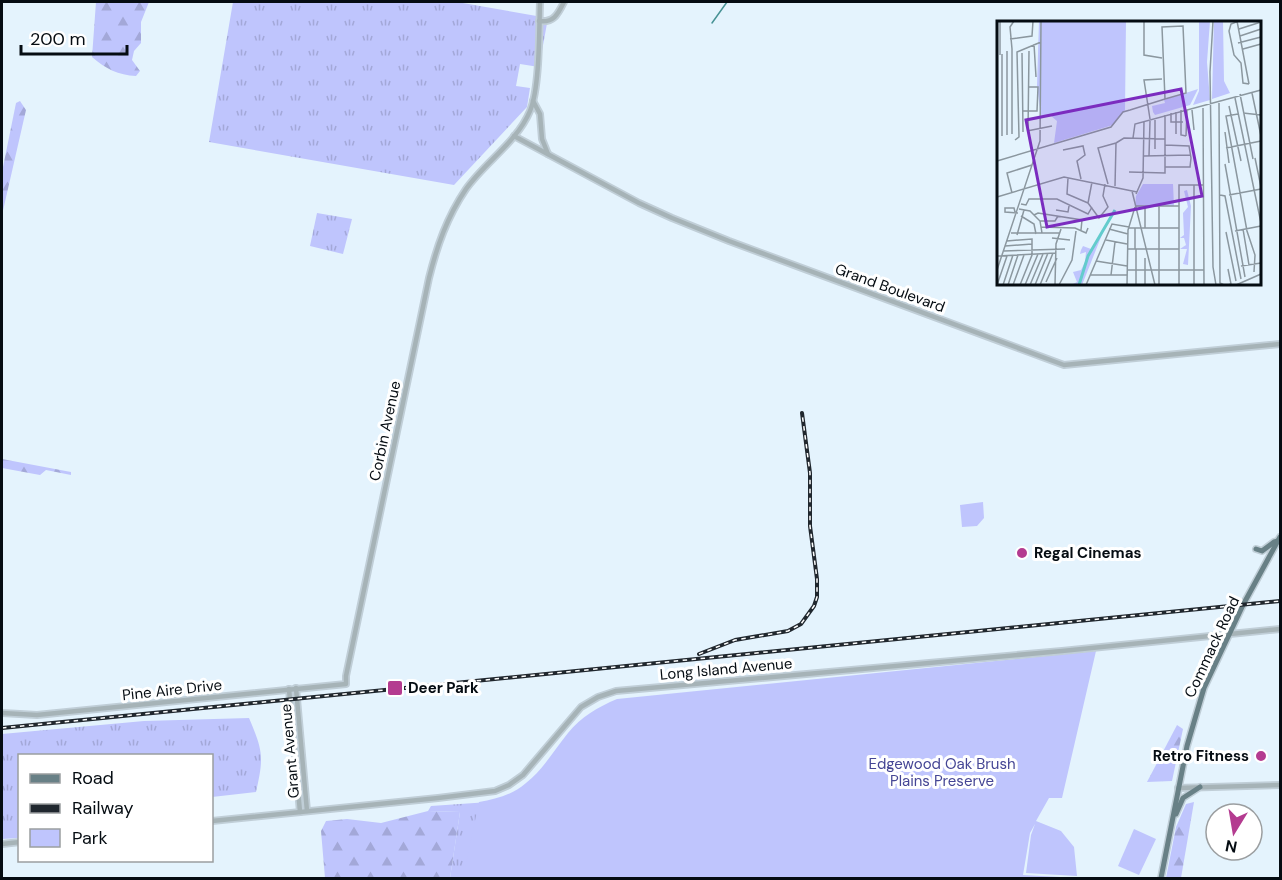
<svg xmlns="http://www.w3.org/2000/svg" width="1282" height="880" font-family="'DM Sans',sans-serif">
<defs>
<pattern id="grass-tufts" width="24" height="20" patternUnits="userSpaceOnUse" patternTransform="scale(1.5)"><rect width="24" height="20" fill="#bfc5fd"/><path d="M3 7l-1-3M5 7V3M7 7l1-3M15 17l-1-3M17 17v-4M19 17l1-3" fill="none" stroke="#a3a8d8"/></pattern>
<pattern id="forest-firs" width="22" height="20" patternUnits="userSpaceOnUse" patternTransform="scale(1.5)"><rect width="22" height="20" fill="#bfc5fd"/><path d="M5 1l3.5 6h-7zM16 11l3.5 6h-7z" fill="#a3a8d8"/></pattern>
</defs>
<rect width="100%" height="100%" fill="#e4f3fd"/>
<g fill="url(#grass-tufts)">
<polygon points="233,2 457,2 548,18 539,67 520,64 516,86 530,88 527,107 454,185 209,142"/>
<polygon points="317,213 352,219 343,254 310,246"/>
<path d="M249,718c14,33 15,39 7,74l-44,5v-41h-192l-1,82 -17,1v-105l142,-13z"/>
<polygon points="489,802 472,878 450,878 460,812 428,811 431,806"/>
</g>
<g fill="url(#forest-firs)">
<path d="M96,2h53l-8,20v21l-7,8 -2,9 8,11 -4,5c-18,-1 -30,-7 -44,-19z"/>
<polygon points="20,101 26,110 2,215 2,172 16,103"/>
<polygon points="2,459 71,472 71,475 46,470 40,475 2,468"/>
<polygon points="1177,725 1183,729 1172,781 1147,782"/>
<polygon points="1194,802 1181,878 1166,878 1176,827 1186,804"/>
<polygon points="428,811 460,812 450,878 325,878 321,831 326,821 347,819 381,823"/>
</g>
<g fill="#bfc5fd">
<polygon points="983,502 984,518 977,526 962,527 960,505"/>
<path d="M1096,651l-34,147h-13l-13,23 25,10 13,16 3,29 -51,-3 5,-38 4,-11 -5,9 -7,42 55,3h-615l16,-76c17,-3 33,-7 47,-19 17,-13 28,-33 42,-50 13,-16 30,-26 49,-34z"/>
<polygon points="1134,829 1156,839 1139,875 1118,866"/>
</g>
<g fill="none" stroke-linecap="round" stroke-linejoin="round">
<polyline stroke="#479295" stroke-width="1.5" points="712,23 727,2"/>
<defs>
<g id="tertiary">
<path d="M539,21c15,2 19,-7 25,-19"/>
<polyline points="533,101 540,114 542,139 548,154"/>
<polyline points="514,136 639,203 672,218 729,241 1064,365 1280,344"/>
<polyline points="296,688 307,811"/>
<polyline points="289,689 300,812"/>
<path d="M2,713l35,2 309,-31v-8l83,-398c8,-32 18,-61 37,-89 19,-27 51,-47 64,-78 10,-24 9,-81 10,-109"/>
<polyline points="1178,788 1280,785"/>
<polyline points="212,821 438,798 495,791 509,785 523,775 581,707 598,697 616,691 1062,651 1280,629"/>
<polyline points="2,844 20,842"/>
</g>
<g id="primary">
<polyline points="1256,549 1262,551 1274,542 1278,541"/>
<polyline points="1176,814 1183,798 1200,787"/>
<polyline points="1161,878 1187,746 1204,688 1243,605 1280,537"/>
</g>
</defs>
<use href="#tertiary" stroke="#c0ced7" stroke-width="8"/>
<use href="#primary" stroke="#c0ced7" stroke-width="8"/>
<use href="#tertiary" stroke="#a6b3b7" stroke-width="4.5"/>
<use href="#primary" stroke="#688086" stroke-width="5"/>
<defs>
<g id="rail">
<polyline points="699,654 735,640 788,631 801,624 814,606 817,597 817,579 810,526 810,473 802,413"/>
<polyline points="2,728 1280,601"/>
</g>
</defs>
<use href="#rail" stroke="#20272e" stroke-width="4"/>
<use href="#rail" stroke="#fff" stroke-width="1.5" stroke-dasharray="4.5" stroke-linecap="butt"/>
</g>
<g fill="#b43b90" stroke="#fff" stroke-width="2">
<circle cx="1022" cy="553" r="6"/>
<rect x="387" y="680" width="16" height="16" rx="3"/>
<circle cx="1261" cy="756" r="6"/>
</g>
<g text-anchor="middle" stroke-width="6" stroke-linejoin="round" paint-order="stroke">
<g font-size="15" fill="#050c12" stroke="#fff">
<text transform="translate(890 288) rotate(20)" y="5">Grand Boulevard</text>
<text transform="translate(385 431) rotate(-78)" y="5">Corbin Avenue</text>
<text transform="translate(1212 647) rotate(-65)" y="5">Commack Road</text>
<text transform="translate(726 669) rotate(-5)" y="5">Long Island Avenue</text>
<text transform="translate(172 690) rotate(-6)" y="5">Pine Aire Drive</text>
<text transform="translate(290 751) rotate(-95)" y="5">Grant Avenue</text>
</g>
<g font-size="15" font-weight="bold" fill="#050c12" stroke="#fff" text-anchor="start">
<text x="1034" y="558">Regal Cinemas</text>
<text x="408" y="693">Deer Park</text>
<text x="1249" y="761" text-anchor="end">Retro Fitness</text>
</g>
<g font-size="15" fill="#454695" stroke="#fff">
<text x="942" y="769">Edgewood Oak Brush<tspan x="942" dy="17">Plains Preserve</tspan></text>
</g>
</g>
<g transform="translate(997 21)">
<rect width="264" height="264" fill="#e4f3fd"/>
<path d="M201,68l-8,16 -35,10 -2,-3 -1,-6 13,-3 -1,-3zM146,163h30l1,22 -39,1 1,-11z" fill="#bfc5fd"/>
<path d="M202,0h11l-3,41 3,38 -17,5 6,-14zM217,0h9l1,60 6,12 -18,6zM190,169l4,16 -3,59 -5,-1 4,-15h-7l6,-4 -2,-7h-4l4,-3 -1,-22 5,-6 -4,-16zM108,206l-23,58h-11l6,-3 -4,-10 8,-2 4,-8 1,-10 -6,2 1,-4 2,-4 8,3z" fill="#bfc5fd"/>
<path d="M42,0h87l-1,89 -12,15 -59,18 3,-22 -7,-6 -9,1 -4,-30z" fill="#bfc5fd"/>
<path fill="none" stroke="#63cccd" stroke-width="3" d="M82,264l9,-29 27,-46"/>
<path fill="none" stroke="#8b979f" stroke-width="1.5" d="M3,0v34M147,0v34l18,3M216,0l-3,51 3,195 3,18M240,0l12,63M242,0l-8,3 -2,7 5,24 7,8 2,20 6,1M242,8l22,-7M243,15l21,-7M13,18l22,-3 1,-15M241,22l23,-6M37,23l2,33M15,28v85M15,28l-2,-22 4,-6M246,28l18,-5M25,32l1,79M5,33v82M255,72l9,43M243,73l13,65M238,77l26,125M222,82l1,180 4,2M232,85l12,55M206,87l1,177M184,89v25l5,1M195,89l2,20M26,90h14l1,-24h-9M174,92v9h12M246,92l18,2M241,93l-12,2 21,115 8,24 -1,17M153,98l-6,-39 18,-1M30,110l25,-5M31,110l1,-80M228,111l4,31M179,113v-22M10,114v-84M189,115l1,-26M136,117l2,-14 126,-34M18,119l4,-3 -2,-85 24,-10M119,122l8,-5 41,1M229,127l35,-7M158,128v-31M66,129l20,-4 2,9 -8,6 4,18M147,135l46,-1M152,135l1,-35M258,137l6,29M0,140l114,-34 12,-15 7,-2 35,-11 21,-6 -3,-67 -21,1 3,72M228,143l20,113M168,146h25l1,-9 -2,-12 -24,-1M132,151l36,1v-58M71,157l-1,16 21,9M95,161l-4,21 11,15 9,-11 -5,-11 2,-12M111,163l-10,-36 18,-5M197,164v100M118,165l1,-43M135,170l23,94M15,172l-5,-20 25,-8M139,173l7,-16 1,-57M223,174l5,1 16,83M232,174l32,-6M0,176l67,-20 73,15M24,183l5,1 3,-6h28l31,15 4,-7M139,185h43M22,188l11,2 10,10 2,12M59,189l12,2 1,-6M18,191l-1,-4h-9v4l13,1M37,194l4,-2 44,7 -1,10M24,195l13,8 2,10M43,200h15l3,-5M44,206l34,1 11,5 2,-5M132,207h50M138,207v21M148,207v-22M112,208l19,5M246,208l6,36M238,210l26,-5M229,211l10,49M14,212h49M20,214l7,-25M55,217l18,2M109,219l21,4M10,220l25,-2v16l-12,30M8,225l27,-2M130,228h52M139,228v36M7,230l61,-2M0,235l59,-3M99,240l31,5M244,245l20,-3M0,249l43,-129 1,-120M130,249h77M93,254h37M114,254l4,-33M49,261l11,-24M0,264l10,-29M6,264l10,-30M11,264l10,-30M16,264l11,-30M28,264l13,-31M33,264l13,-31M38,264l13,-32M43,264l13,-32M58,264l1,-41 5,-15M62,264l13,-25 4,-29M89,264l26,-61 17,3M130,264l1,-55 7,-23M148,264v-27M162,264v-79M182,264v-100h25M231,264l3,-1 -3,-15M239,264l25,-11"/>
<path fill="#7b2cbf" fill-opacity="0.15" stroke="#7b2cbf" stroke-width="3" d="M184,68l21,107 -155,31 -21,-107z"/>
<rect width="264" height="264" fill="none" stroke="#050c12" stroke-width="3"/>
</g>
<rect width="1282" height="880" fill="none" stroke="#050c12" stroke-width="6"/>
<rect x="18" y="754" width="195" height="108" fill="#ffffff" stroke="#9b9ea0" stroke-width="1.5"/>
<rect x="30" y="774" width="30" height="9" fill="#688086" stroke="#9b9ea0" stroke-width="1.5"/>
<text x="72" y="784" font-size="18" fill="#050c12">Road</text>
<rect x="30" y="804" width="30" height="9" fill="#20272e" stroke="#9b9ea0" stroke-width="1.5"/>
<text x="72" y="814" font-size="18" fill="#050c12">Railway</text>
<rect x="30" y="829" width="30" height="18" fill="#bfc5fd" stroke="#9b9ea0" stroke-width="1.5"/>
<text x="72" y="844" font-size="18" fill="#050c12">Park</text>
<g transform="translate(1234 832) rotate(191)"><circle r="28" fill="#ffffff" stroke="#9b9ea0" stroke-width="1.5"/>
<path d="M0-4.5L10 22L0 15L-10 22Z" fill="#b43b90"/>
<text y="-9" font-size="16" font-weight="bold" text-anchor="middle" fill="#050c12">N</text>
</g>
<path d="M21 45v9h106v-9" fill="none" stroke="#050c12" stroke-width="3"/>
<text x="30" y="45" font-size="18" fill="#050c12" stroke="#ffffff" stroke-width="4.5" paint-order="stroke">200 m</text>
</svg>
